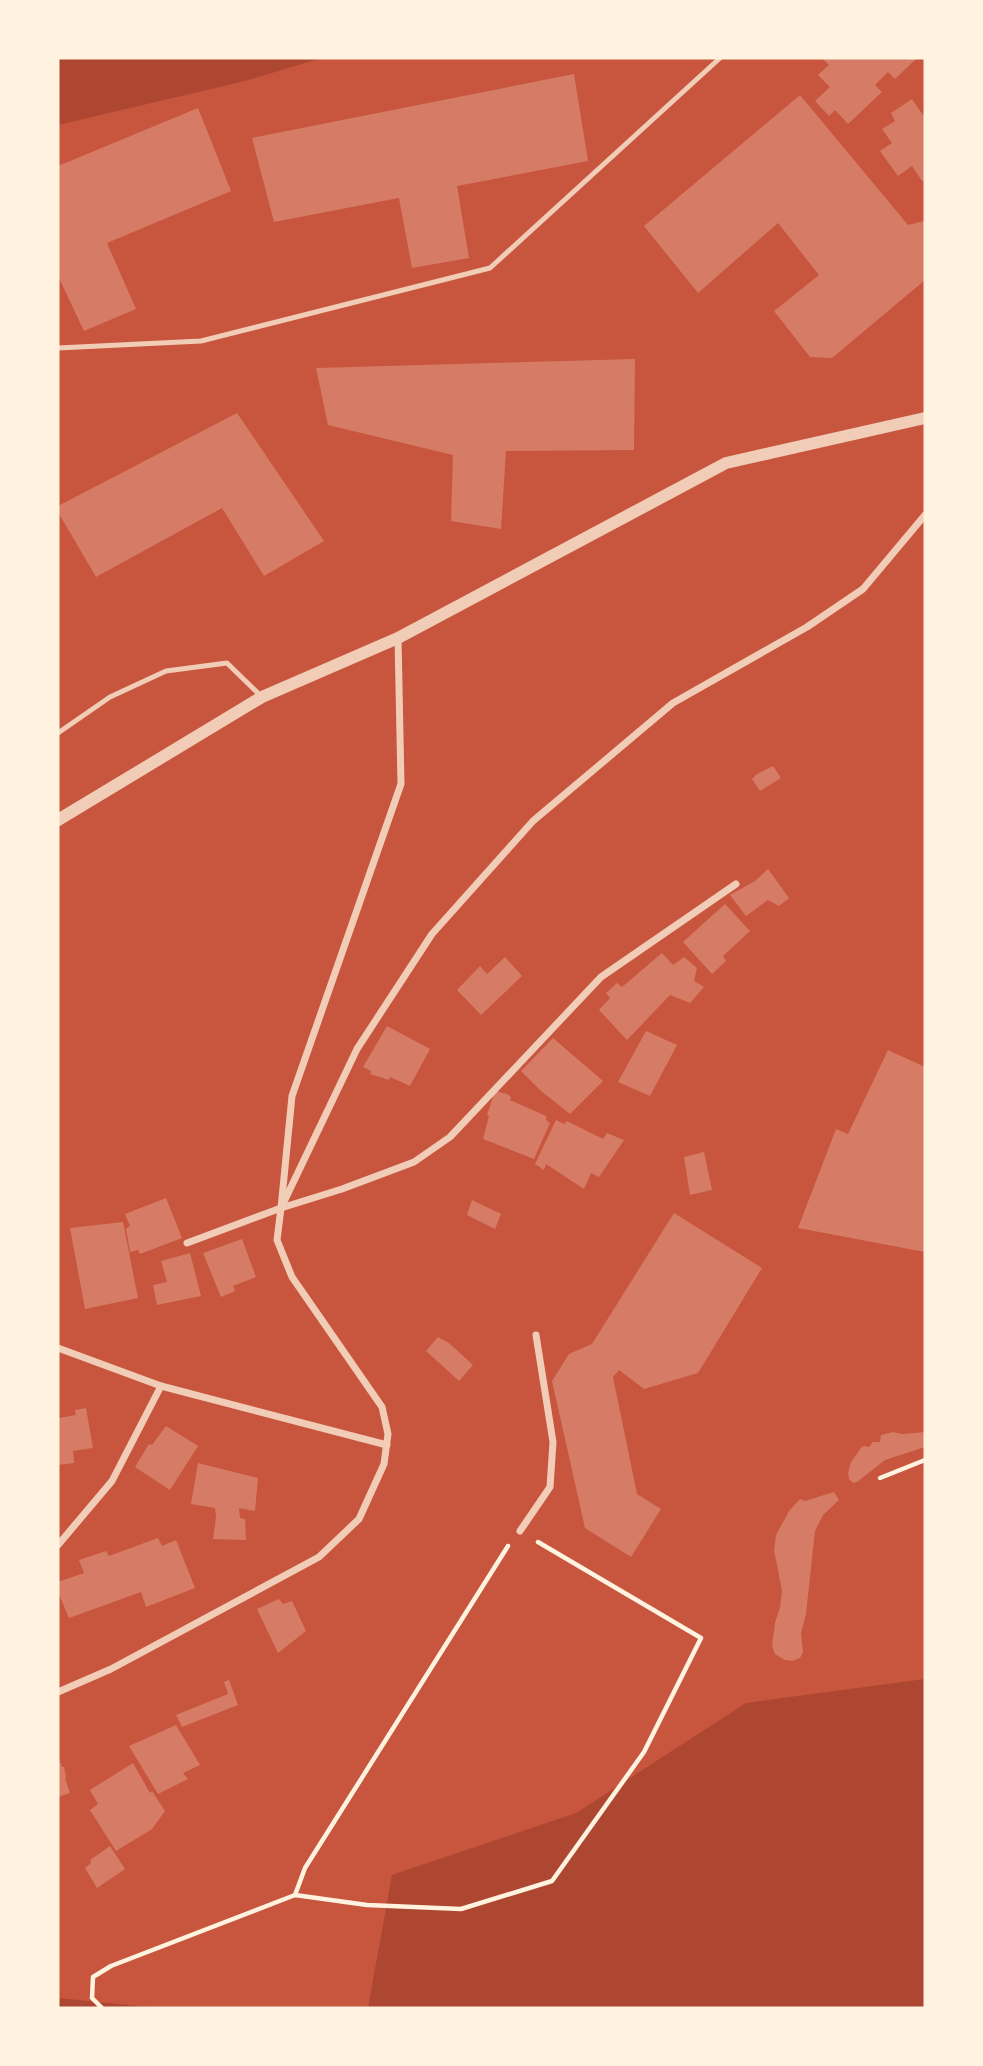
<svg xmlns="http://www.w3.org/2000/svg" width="983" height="2066" font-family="'IBM Plex Serif',serif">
<rect width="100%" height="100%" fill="#c8553d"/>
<g fill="#ae4732">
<polygon points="58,58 322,58 245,81 58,125"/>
<polygon points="925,1679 925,2008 368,2008 392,1875 576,1813 746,1703"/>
<polygon points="58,1998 159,2008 58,2008"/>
</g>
<g fill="#d67c66">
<polygon points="822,58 917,58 895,79 888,72 875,85 882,92 848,124 835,110 829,116 815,101 830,87 818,75 829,65"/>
<polygon points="574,74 588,161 457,186 469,258 412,268 399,198 274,222 252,138"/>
<polygon points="800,95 908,225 924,221 925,223 925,280 832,358 810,357 774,311 819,275 778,223 698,293 644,226"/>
<polygon points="912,99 923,115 925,114 925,179 922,181 912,166 898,176 880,151 892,143 882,129 895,121 891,113"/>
<polygon points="198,108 231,191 107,243 136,309 84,331 58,276 58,166"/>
<polygon points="635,359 634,450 506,451 501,529 451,521 453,455 328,425 316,368"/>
<polygon points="237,413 324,541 264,576 222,508 96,577 58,512 58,506"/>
<polygon points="773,766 781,778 760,791 752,779 757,774"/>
<polygon points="768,869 789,898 779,906 768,900 746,916 730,895 755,881"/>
<polygon points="725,904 750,931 723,956 726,961 712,974 683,942"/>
<polygon points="662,953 673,965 684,957 697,968 694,981 704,987 690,1003 670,995 627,1040 599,1010 610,998 606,993 617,983 622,987"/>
<polygon points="505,957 522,976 481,1015 457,990 480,966 487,974"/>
<polygon points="387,1026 430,1049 410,1086 390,1077 389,1080 370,1074 371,1071 363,1067"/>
<polygon points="646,1031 677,1045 650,1096 618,1082"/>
<polygon points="553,1038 603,1081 570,1114 541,1091 521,1071"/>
<polygon points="888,1050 925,1067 925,1252 798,1228 836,1129 848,1134"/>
<polygon points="495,1091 507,1094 511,1097 510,1100 546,1116 546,1120 550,1123 534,1159 483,1139 489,1116 487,1115"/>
<polygon points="556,1120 564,1124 567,1121 603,1139 607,1133 624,1140 599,1177 591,1173 584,1189 546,1164 544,1170 535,1164"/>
<polygon points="704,1152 712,1190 690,1195 684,1157"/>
<polygon points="166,1198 182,1238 140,1254 138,1250 130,1252 126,1229 130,1226 125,1214"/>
<polygon points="472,1200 501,1214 495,1229 467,1215"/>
<polygon points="674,1213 762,1268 698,1373 644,1389 619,1370 613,1377 637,1494 661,1509 631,1557 585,1528 552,1381 569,1354 592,1344"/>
<polygon points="123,1222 138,1298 85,1309 70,1228"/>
<polygon points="242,1239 256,1277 233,1286 235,1291 221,1297 203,1253"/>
<polygon points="190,1253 201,1296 157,1305 153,1285 167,1282 161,1261"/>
<polygon points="438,1337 449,1343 473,1365 459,1381 426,1351"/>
<polygon points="86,1408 93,1448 73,1451 74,1463 58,1465 58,1420 59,1418 76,1415 75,1410"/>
<polygon points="166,1426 198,1446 170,1490 135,1467 149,1444 152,1445"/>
<polygon points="893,1432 902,1434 925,1432 925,1447 885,1460 857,1482 853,1483 849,1479 848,1473 851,1462 861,1448 864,1446 869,1447 873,1442 880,1442 881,1435"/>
<polygon points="198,1463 258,1478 255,1511 239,1508 240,1518 245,1519 246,1540 213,1539 216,1517 215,1508 191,1504"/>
<polygon points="834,1492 839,1500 823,1515 815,1531 806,1614 801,1633 803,1652 800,1658 792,1661 785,1660 775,1654 772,1646 775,1623 780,1607 782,1591 774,1550 776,1535 789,1511 800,1499 805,1501"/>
<polygon points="158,1538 162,1546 176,1540 195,1588 146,1607 141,1592 69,1618 58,1592 58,1582 84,1573 79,1560 106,1551 109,1556"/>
<polygon points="279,1599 283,1604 292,1601 306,1631 278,1653 257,1609"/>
<polygon points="229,1680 238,1705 182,1727 176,1715 228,1694 224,1682"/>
<polygon points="176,1725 200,1765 183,1773 188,1779 158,1794 129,1746"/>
<polygon points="58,1757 62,1767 64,1767 66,1777 65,1778 70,1793 58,1797"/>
<polygon points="133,1763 150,1793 152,1791 165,1811 152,1829 116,1851 90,1810 98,1804 90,1790"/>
<polygon points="110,1846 125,1869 97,1888 85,1868 91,1863 90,1860"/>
</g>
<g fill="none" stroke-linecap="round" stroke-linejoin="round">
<g stroke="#fff3e0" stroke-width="4.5">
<polyline points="880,1478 925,1460"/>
<polyline points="295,1895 305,1868 508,1546"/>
<polyline points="102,2008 92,1998 93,1977 111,1966 295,1895 367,1905 461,1909 552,1881 644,1752 701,1638 538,1542"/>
</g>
<g stroke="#f1ccb7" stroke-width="5">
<polyline points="58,348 201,341 490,268 720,58"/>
<polyline points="58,733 110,697 166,671 227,663 262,697"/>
</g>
<g stroke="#f1ccb7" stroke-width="7">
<polyline points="398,638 401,784 292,1096 281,1208 342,1189 414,1162 450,1137 601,977 736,884"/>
<polyline points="187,1243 281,1208"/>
<polyline points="58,1348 161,1386 387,1445"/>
<polyline points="520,1531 550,1487 553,1442 536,1335"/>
<polyline points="58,1545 112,1481 161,1386"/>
<polyline points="58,1692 111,1669 319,1557 359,1519 384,1464 388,1434 382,1407 292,1277 277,1240 281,1208 357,1049 432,934 533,821 673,703 807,627 863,589 925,515"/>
</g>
<polyline stroke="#f1ccb7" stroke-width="12" points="58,820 262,697 398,638 726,463 925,418"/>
</g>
<rect width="983" height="2066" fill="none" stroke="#fff3e0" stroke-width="119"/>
</svg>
